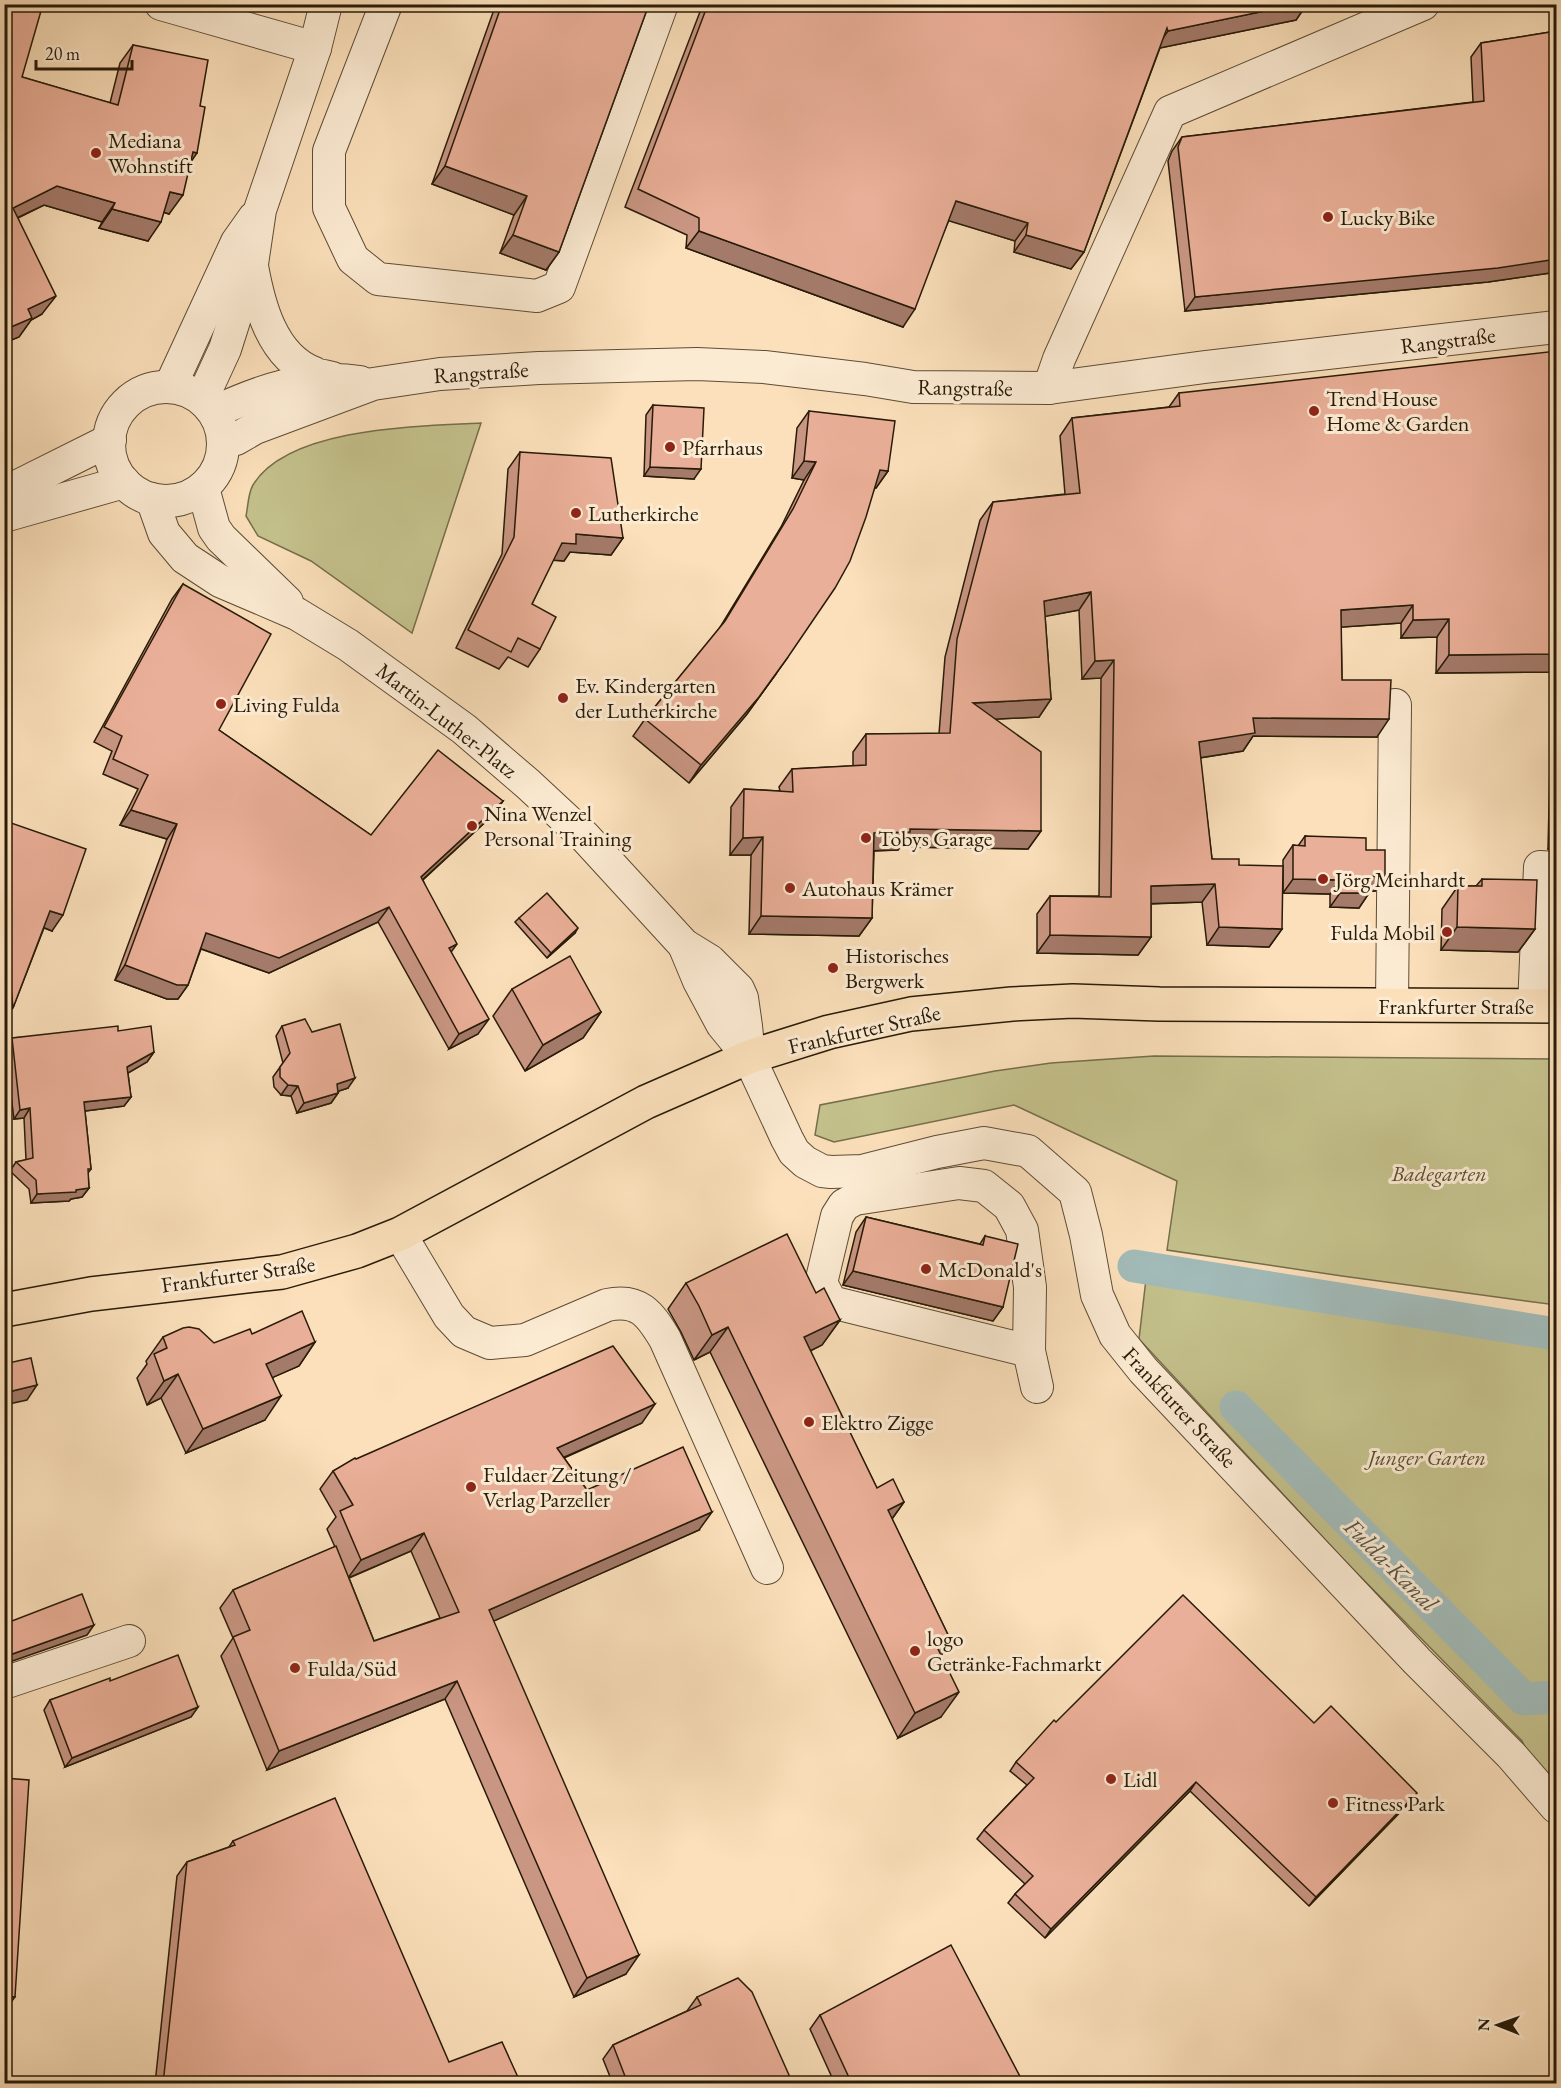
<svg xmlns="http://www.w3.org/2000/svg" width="1561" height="2088" font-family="'EB Garamond',serif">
<rect width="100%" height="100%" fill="#fbe0bb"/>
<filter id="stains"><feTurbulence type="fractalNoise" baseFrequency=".00333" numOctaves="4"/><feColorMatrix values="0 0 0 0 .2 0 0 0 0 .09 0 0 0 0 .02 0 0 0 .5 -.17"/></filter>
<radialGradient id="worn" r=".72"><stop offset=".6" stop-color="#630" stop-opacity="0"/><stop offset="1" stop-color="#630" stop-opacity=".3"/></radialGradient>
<g fill="#c4c18c" stroke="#766e4a" stroke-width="1.5">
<path d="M481,423l-69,210 -101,-72 -53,-25 -12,-20c2,-9 2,-23 7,-31 35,-58 167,-59 228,-62z"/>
<polygon points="1154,1056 1556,1059 1556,1305 1342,1276 1167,1250 1177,1181 1014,1105 834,1142 815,1135 820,1105 995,1071 1051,1063"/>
<polygon points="1146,1279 1556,1347 1556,1810 1522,1741 1344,1560 1139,1339"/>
</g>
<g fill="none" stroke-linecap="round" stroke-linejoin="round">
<g stroke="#a2bbb9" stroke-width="33">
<polyline points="1134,1266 1556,1334"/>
<polyline points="1236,1407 1524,1699 1556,1697"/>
</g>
<defs>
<g id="minor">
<polyline points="161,4 315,48"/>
<polyline points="386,4 329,151 329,208 353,259 378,279 537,296 559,287 662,4"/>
<path d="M252,266c7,39 20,91 62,107 5,3 12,3 18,5"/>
<polyline points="170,387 237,242 254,218"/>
<circle cx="166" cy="444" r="57"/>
<polyline points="1049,388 1059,359 1170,112 1423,4"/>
<polyline points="202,399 225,349 252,264 260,210 315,48 326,4"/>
<path d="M214,412c48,-22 92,-38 146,-30"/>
<polyline points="224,442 236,439 255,428 373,384 440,374 539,368 697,364 764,367 865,379 913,387 1049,388 1205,367 1556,327"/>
<polyline points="203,488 214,528 221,538 287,602"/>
<polyline points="4,493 110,440"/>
<polyline points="152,499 164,533 185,558 220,581 297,614 348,645 464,729 528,784 585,837 684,945 710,961 738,989 742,998 746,1026 749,1057"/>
<polyline points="4,516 124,482"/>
<polyline points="684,945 699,981 722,1024 749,1057 787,1139 794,1152 805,1162 822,1171 831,1172 862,1171 937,1152 984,1143 1028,1151 1075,1192 1086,1235 1097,1295 1115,1335 1143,1370 1417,1661 1511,1755 1556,1807"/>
<polyline points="1392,1005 1395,705"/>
<polyline points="1534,1006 1540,867 1556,868"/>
<path d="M400,1234l49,82 15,16 26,11 35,-3 82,-35c32,-7 43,9 58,34l102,229"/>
<polyline points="1029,1351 831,1302 821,1283 837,1216 844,1205 855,1199 959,1183 984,1186 1009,1206 1022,1230 1030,1287 1029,1351 1037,1387"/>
<polyline points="4,1683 129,1641"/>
</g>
<polyline id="major" points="4,1310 91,1294 282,1272 357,1251 400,1234 646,1102 749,1057 829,1032 911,1014 1012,1004 1073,1001 1159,1004 1556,1006"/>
</defs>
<use href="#minor" stroke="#5d4c35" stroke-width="34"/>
<use href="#major" stroke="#281b08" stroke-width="36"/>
<use href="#minor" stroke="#fcebd3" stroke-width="32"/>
<use href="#major" stroke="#fbe0bb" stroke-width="33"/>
</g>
<g fill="#c99683" stroke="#281b08" stroke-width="1.5" fill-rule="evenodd">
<polygon points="496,4 649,4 559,252 546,270 500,253 514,215 432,184"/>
<polygon points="703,4 1307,4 1296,20 1160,48 1084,252 1071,269 1014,252 1015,241 949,220 903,327 686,248 687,235 625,207"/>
<polygon points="1557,31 1557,272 1488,282 1185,311 1168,161 1172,151 1182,137 1473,102 1471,57 1481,43"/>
<polygon points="133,45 200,106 190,163 169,214 164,212 148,241 99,228 102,222 44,205 18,218 42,314 31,320 19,337 4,343 22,77 110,103 120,63"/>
<polygon points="1179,393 1557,517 1557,672 1436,673 1437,637 1401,638 1401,623 1341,627 1342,680 1377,737 1253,736 1243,751 1200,758 1212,859 1239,865 1282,929 1269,947 1207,945 1202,902 1151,904 1151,937 1138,955 1037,953 1037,914 1050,896 1099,896 1101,678 1082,679 1079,610 1045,616 1051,699 1039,717 995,719 1041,831 1028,849 900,847 898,850 874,851 872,918 859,936 749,934 751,855 730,855 731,807 744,789 780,791 779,787 792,769 853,766 853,752 866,734 939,734 945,657 980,520 993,502 1065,494 1060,436 1072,418 1169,407"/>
<polygon points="653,405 694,479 644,476 646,415"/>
<polygon points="809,411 888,471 876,488 875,488 776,674 747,714 689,783 633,736 645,719 719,629 781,527 804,480 792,478 797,428"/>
<polygon points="520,452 623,538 611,555 570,552 564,561 553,560 532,604 540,649 528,667 508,657 499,669 456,648 502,554 508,469"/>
<polygon points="183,584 219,730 371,835 503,801 493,815 423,880 451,952 478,1034 449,1049 378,922 269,973 201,949 188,985 178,999 167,999 115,980 167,839 120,825 138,789 103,774 112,751 94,742 172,599"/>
<polygon points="1556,754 1557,851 1548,849 1550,763"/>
<polygon points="4,813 52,931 44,928 13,1008 4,1020"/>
<polygon points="1305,836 1366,850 1375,891 1369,891 1369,893 1359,908 1330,907 1330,894 1283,893 1283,860 1293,845 1298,846"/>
<polygon points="1482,879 1535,929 1518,952 1441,950 1442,909 1458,886 1476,886"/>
<polygon points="1557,902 1557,940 1555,940"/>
<polygon points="519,918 575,933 547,958 515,922"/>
<polygon points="512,989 601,1012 583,1038 525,1071 493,1016"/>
<polygon points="282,1026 312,1032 348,1088 338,1091 338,1093 331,1103 297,1113 291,1096 281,1095 274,1087 273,1077 283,1063 276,1036"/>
<polygon points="118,1031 154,1052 147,1062 128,1073 131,1097 124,1106 85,1111 91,1169 88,1173 89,1188 82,1197 71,1199 69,1201 31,1203 29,1189 10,1171 16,1162 26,1160 24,1118 14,1119 5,1047 12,1038"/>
<polygon points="866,1217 980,1244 985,1236 1003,1307 993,1321 843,1285 856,1232"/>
<polygon points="686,1283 816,1293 840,1320 822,1345 810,1351 877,1488 904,1502 892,1519 951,1641 941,1655 941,1717 898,1738 710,1352 694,1360 681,1332 668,1309"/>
<polygon points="252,1334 315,1342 299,1366 273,1377 265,1420 186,1453 161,1398 147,1405 137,1378 147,1364 146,1361 163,1337 214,1343"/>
<path d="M642,1423l-78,35 23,32 112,40 -206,91 133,353 -52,23 -129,-298 -178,71 -46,-114 12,-18 -13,-30 13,-18 102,-43 -8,-18 9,-12 -16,-28 13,-18 23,-12zM411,1551l29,67 -66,23 -25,-63z"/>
<polygon points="110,1681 198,1707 191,1717 65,1767 44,1710 50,1700"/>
<polygon points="1056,1722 1314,1723 1410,1802 1309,1906 1190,1791 1045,1938 1008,1903 1015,1894 1025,1884 977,1839 984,1830 1027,1785 1010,1771 1016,1762"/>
<polygon points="233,1841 449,2062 521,2084 155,2084 177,1876 187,1862 229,1847"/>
<polygon points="697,1997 793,2084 613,2084 603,2059 613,2045 687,2011"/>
<polygon points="820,2015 1024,2084 835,2084 810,2029"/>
</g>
<g fill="#a47a6a" stroke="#281b08" stroke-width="1.5">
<polygon points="1298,4 1307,4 1296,20 1155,49 1168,31"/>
<polygon points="193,152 197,153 184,172"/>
<polygon points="445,166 527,196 514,215 432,184"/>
<polygon points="57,186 115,203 102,222 44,205 4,224 13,208"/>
<polygon points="170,192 183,195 169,214 157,210"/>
<polygon points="956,201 1028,223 1015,241 943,219"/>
<polygon points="112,209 161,222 148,241 99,228"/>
<polygon points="699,231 915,309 903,327 686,248"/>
<polygon points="513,235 559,252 546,270 500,253"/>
<polygon points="1026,235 1084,252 1071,269 1014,252"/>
<polygon points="1557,259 1557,272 1488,282 1185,311 1195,297"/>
<polygon points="56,296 42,314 31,320 19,337 4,343 4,330 28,309"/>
<polygon points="804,461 816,462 804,480 792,478"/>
<polygon points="650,467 701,469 694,479 644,476"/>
<polygon points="880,470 888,471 876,488 868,487"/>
<polygon points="576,534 623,538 611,555 570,552 564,561 550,560 562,543"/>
<polygon points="1091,592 1079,610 1032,619 1044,601"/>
<polygon points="1413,605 1401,623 1329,628 1341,610"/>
<polygon points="1449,619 1437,637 1401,638 1413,620"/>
<polygon points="1557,654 1557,672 1436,673 1449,655"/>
<polygon points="788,657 747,714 689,783 701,765"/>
<polygon points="1114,660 1101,678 1082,679 1095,661"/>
<polygon points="1051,699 1039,717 960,721 973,703"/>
<polygon points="1253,718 1389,719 1377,737 1253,736 1243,751 1186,760 1199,742"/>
<polygon points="503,801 493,815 410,891 421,877"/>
<polygon points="131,810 177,824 167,839 120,825"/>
<polygon points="910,829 1041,831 1028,849 900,847 898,850 862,851 874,833"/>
<polygon points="763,837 751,855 730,855 743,838"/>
<polygon points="1554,840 1557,841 1557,851 1548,849"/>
<polygon points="1369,876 1385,877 1375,891 1359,891"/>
<polygon points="1293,879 1340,880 1330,894 1283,893"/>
<polygon points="1215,884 1202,902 1139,904 1151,886"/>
<polygon points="1340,893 1369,893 1359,908 1330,907"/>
<polygon points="389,907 378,922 269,973 196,947 206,933"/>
<polygon points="50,911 63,915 52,931 40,926"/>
<polygon points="761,916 872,918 859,936 749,934"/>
<polygon points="1219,927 1282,929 1269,947 1207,945"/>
<polygon points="1457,927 1535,929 1518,952 1441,950"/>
<polygon points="578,928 575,933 547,958 551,953"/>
<polygon points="1050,935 1151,937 1138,955 1037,953"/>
<polygon points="457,944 446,959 449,948"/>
<polygon points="125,965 188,985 178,999 167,999 115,980"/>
<polygon points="601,1012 583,1038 525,1071 543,1045"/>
<polygon points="489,1019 478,1034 449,1049 459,1034"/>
<polygon points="154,1052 147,1062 121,1077 127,1067"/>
<polygon points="355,1078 348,1088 330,1094 337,1084"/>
<polygon points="288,1085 298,1086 291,1096 281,1095"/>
<polygon points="338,1093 331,1103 297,1113 304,1103"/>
<polygon points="131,1097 124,1106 77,1112 84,1102"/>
<polygon points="30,1108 24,1118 14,1119 20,1110"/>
<polygon points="89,1188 82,1197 71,1199 69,1201 31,1203 37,1194"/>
<polygon points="853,1271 1003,1307 993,1321 843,1285"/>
<polygon points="840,1320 822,1345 786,1363 804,1337"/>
<polygon points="728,1327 710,1352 694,1360 712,1335"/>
<polygon points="315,1342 299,1366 249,1388 266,1364"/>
<polygon points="178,1374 161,1398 147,1405 164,1381"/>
<polygon points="37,1385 27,1400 4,1405 4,1393"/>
<polygon points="281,1396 265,1420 186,1453 203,1429"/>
<polygon points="655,1404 642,1423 544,1466 557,1448"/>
<polygon points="904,1502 886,1527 888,1510"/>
<polygon points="712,1512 699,1530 476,1629 489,1610"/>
<polygon points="424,1533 411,1551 348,1578 361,1560"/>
<polygon points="94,1625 87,1635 4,1664 4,1657"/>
<polygon points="951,1641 934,1666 937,1647"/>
<polygon points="457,1681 445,1699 267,1770 279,1751"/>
<polygon points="959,1692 941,1717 898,1738 915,1713"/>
<polygon points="198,1707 191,1717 65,1767 72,1758"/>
<polygon points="1196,1782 1190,1791 1045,1938 1051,1929"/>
<polygon points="1417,1793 1410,1802 1309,1906 1316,1897"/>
<polygon points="639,1955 626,1974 574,1997 587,1978"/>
<polygon points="4,1996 15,1997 4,2012"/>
<polygon points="413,2079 410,2084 402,2084"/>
</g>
<g fill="#eaaf98" stroke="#281b08" stroke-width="1.5">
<polygon points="4,4 43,4 22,77 118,105 133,45 208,60 200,106 205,107 197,153 193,152 183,195 170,192 161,222 112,209 115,203 57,186 13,208 56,296 28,309 32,318 4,330"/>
<polygon points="502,4 649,4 559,252 513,235 527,196 445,166"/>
<polygon points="708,4 1298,4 1168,31 1167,28 1084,252 1026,235 1028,223 956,201 915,309 699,231 699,218 638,189"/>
<polygon points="1557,31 1557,259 1498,268 1195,297 1178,147 1182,137 1484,101 1481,43"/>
<polygon points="1557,351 1557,654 1449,655 1449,619 1413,620 1413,605 1341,610 1342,680 1391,680 1389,719 1253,718 1255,733 1199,742 1212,859 1239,859 1239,865 1283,866 1282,929 1219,927 1215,884 1151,886 1151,937 1050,935 1050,896 1111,897 1114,660 1095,661 1091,592 1044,601 1051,699 973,703 1041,752 1041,831 910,829 910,832 874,833 872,918 761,916 763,837 743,838 744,789 793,792 792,769 866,765 866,734 950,733 957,639 993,502 1080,493 1072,418 1180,406 1179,393"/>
<polygon points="653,405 704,408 701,469 650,467"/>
<polygon points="809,411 895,421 888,471 880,470 866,517 850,561 835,588 788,657 759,697 701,765 645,719 725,621 793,509 816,462 804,461"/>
<polygon points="520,452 611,458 623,538 576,534 576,544 562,543 532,604 556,617 540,649 518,638 511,652 468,630 514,537"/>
<polygon points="183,584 271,634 219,730 371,835 438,750 503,801 421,877 457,944 449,948 489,1019 459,1034 389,907 279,958 206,933 188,985 177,985 125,965 177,824 131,810 148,775 113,759 122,736 104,727"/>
<polygon points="1556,754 1557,754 1557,841 1554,840"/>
<polygon points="4,813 8,822 86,849 63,915 50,911 13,1008 10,978 4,997"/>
<polygon points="1305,836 1366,838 1366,850 1385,850 1385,877 1369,876 1369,893 1340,893 1340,880 1293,879 1293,845 1305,846"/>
<polygon points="1482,879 1537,880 1535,929 1457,927 1458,886 1482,886"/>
<polygon points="547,893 578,928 551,953 519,918"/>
<polygon points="570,956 601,1012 543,1045 512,989"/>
<polygon points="305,1019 312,1032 340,1024 355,1078 337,1084 338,1093 304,1103 298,1086 288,1085 280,1077 280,1067 290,1053 282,1026"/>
<polygon points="118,1026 118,1031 151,1026 154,1052 127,1067 131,1097 84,1102 91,1169 88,1169 89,1188 76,1190 76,1192 37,1194 36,1180 16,1162 33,1158 30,1108 20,1110 12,1038"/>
<polygon points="866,1217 983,1245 985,1236 1018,1244 1003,1307 853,1271"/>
<polygon points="787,1234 816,1293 824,1288 840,1320 804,1337 877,1488 893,1479 904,1502 888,1510 951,1641 937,1647 959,1692 915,1713 728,1327 712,1335 699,1306 686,1283"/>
<polygon points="302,1311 315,1342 266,1364 281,1396 203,1429 178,1374 164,1381 154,1354 167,1348 163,1337 183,1328 189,1327 199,1329 214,1343 250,1329 252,1334"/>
<polygon points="613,1346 655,1404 557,1448 587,1490 683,1447 712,1512 489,1610 639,1955 587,1978 457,1681 279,1751 233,1637 250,1630 233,1590 336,1546 374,1641 459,1612 424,1533 361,1560 340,1511 353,1505 333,1471 355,1458 356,1459"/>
<polygon points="31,1358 37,1385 4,1393 4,1364"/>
<polygon points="82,1594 94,1625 4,1657 4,1624"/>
<polygon points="1183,1595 1314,1723 1331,1706 1417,1793 1316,1897 1196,1782 1051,1929 1015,1894 1033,1876 984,1830 1034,1778 1016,1762 1054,1720 1056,1722"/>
<polygon points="178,1655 198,1707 72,1758 50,1700 110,1678 110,1681"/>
<polygon points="4,1778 29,1780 15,1997 4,1996"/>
<polygon points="335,1798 449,2062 502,2042 521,2084 415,2084 413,2079 402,2084 163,2084 187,1862 235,1845 233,1841"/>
<polygon points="951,1945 1024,2084 852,2084 820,2015"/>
<polygon points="738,1978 752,1992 793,2084 628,2084 613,2045 701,2005 697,1997"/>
</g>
<g fill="#8f2418" stroke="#fcebd3" stroke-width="2">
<circle cx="96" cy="153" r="6"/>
<circle cx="1328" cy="217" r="6"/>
<circle cx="1314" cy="411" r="6"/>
<circle cx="670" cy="447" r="6"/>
<circle cx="576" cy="513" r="6"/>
<circle cx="563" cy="698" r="6"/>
<circle cx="221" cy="704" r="6"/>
<circle cx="472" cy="826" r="6"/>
<circle cx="866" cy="838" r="6"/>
<circle cx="1323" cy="879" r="6"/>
<circle cx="790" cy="888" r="6"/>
<circle cx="1447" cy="932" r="6"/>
<circle cx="833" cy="968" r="6"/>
<circle cx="926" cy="1269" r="6"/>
<circle cx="809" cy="1422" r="6"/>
<circle cx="471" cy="1487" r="6"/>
<circle cx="915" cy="1651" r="6"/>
<circle cx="295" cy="1668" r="6"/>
<circle cx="1111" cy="1779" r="6"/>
<circle cx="1333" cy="1803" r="6"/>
</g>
<g text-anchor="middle" stroke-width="6" stroke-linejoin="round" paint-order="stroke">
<g font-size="22" fill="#281b08" stroke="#fcebd3" text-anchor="start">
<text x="108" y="148">Mediana<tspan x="108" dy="25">Wohnstift</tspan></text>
<text x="1340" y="225">Lucky Bike</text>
<text x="1326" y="406">Trend House<tspan x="1326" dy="25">Home &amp; Garden</tspan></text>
<text x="682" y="455">Pfarrhaus</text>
<text x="588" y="521">Lutherkirche</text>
<text x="575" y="693">Ev. Kindergarten<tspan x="575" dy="25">der Lutherkirche</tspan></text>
<text x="233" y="712">Living Fulda</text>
<text x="484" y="821">Nina Wenzel<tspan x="484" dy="25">Personal Training</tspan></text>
<text x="878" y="846">Tobys Garage</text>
<text x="1335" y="887">Jörg Meinhardt</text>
<text x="802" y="896">Autohaus Krämer</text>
<text x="1435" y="940" text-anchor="end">Fulda Mobil</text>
<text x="845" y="963">Historisches<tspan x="845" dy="25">Bergwerk</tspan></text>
<text x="938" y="1277">McDonald's</text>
<text x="821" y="1430">Elektro Zigge</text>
<text x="483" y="1482">Fuldaer Zeitung /<tspan x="483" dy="25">Verlag Parzeller</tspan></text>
<text x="927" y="1646">logo<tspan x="927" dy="25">Getränke-Fachmarkt</tspan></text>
<text x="307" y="1676">Fulda/Süd</text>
<text x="1123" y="1787">Lidl</text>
<text x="1345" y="1811">Fitness Park</text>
</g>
<g font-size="22" fill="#281b08" stroke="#fcebd3">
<text transform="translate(1448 340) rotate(-7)" y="8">Rangstraße</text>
<text transform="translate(481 372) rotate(-4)" y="8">Rangstraße</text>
<text transform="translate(965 387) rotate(1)" y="8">Rangstraße</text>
<text transform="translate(447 720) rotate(38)" y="8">Martin-Luther-Platz</text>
<text x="1456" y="1014">Frankfurter Straße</text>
<text transform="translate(864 1029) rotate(-13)" y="8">Frankfurter Straße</text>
<text transform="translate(238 1274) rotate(-8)" y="8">Frankfurter Straße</text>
<text transform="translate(1180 1407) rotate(47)" y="8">Frankfurter Straße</text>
</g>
<g font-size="22" font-style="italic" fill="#574d30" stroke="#fcebd3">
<text x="1439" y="1181">Badegarten</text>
<text x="1427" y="1465">Junger Garten</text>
</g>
<g font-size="24" font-style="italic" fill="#535346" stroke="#fcebd3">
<text transform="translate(1391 1565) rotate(45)" y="8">Fulda-Kanal</text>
</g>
</g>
<rect width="1561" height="2088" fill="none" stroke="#fbe0bb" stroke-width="24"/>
<rect x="6" y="6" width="1549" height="2076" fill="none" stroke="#281b08" stroke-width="3"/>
<rect x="12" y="12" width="1537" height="2064" fill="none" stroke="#281b08" stroke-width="1.5"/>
<g transform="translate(1498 2025) rotate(271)" stroke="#fcebd3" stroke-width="4.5" paint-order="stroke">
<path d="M0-4.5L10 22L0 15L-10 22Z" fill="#281b08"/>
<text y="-9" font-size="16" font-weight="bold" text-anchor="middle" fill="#281b08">N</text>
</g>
<path d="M36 60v9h96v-9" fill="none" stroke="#281b08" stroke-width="3"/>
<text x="45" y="60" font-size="18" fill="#281b08" stroke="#fcebd3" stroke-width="4.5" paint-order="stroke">20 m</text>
<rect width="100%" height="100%" filter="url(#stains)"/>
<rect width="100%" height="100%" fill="url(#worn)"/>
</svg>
